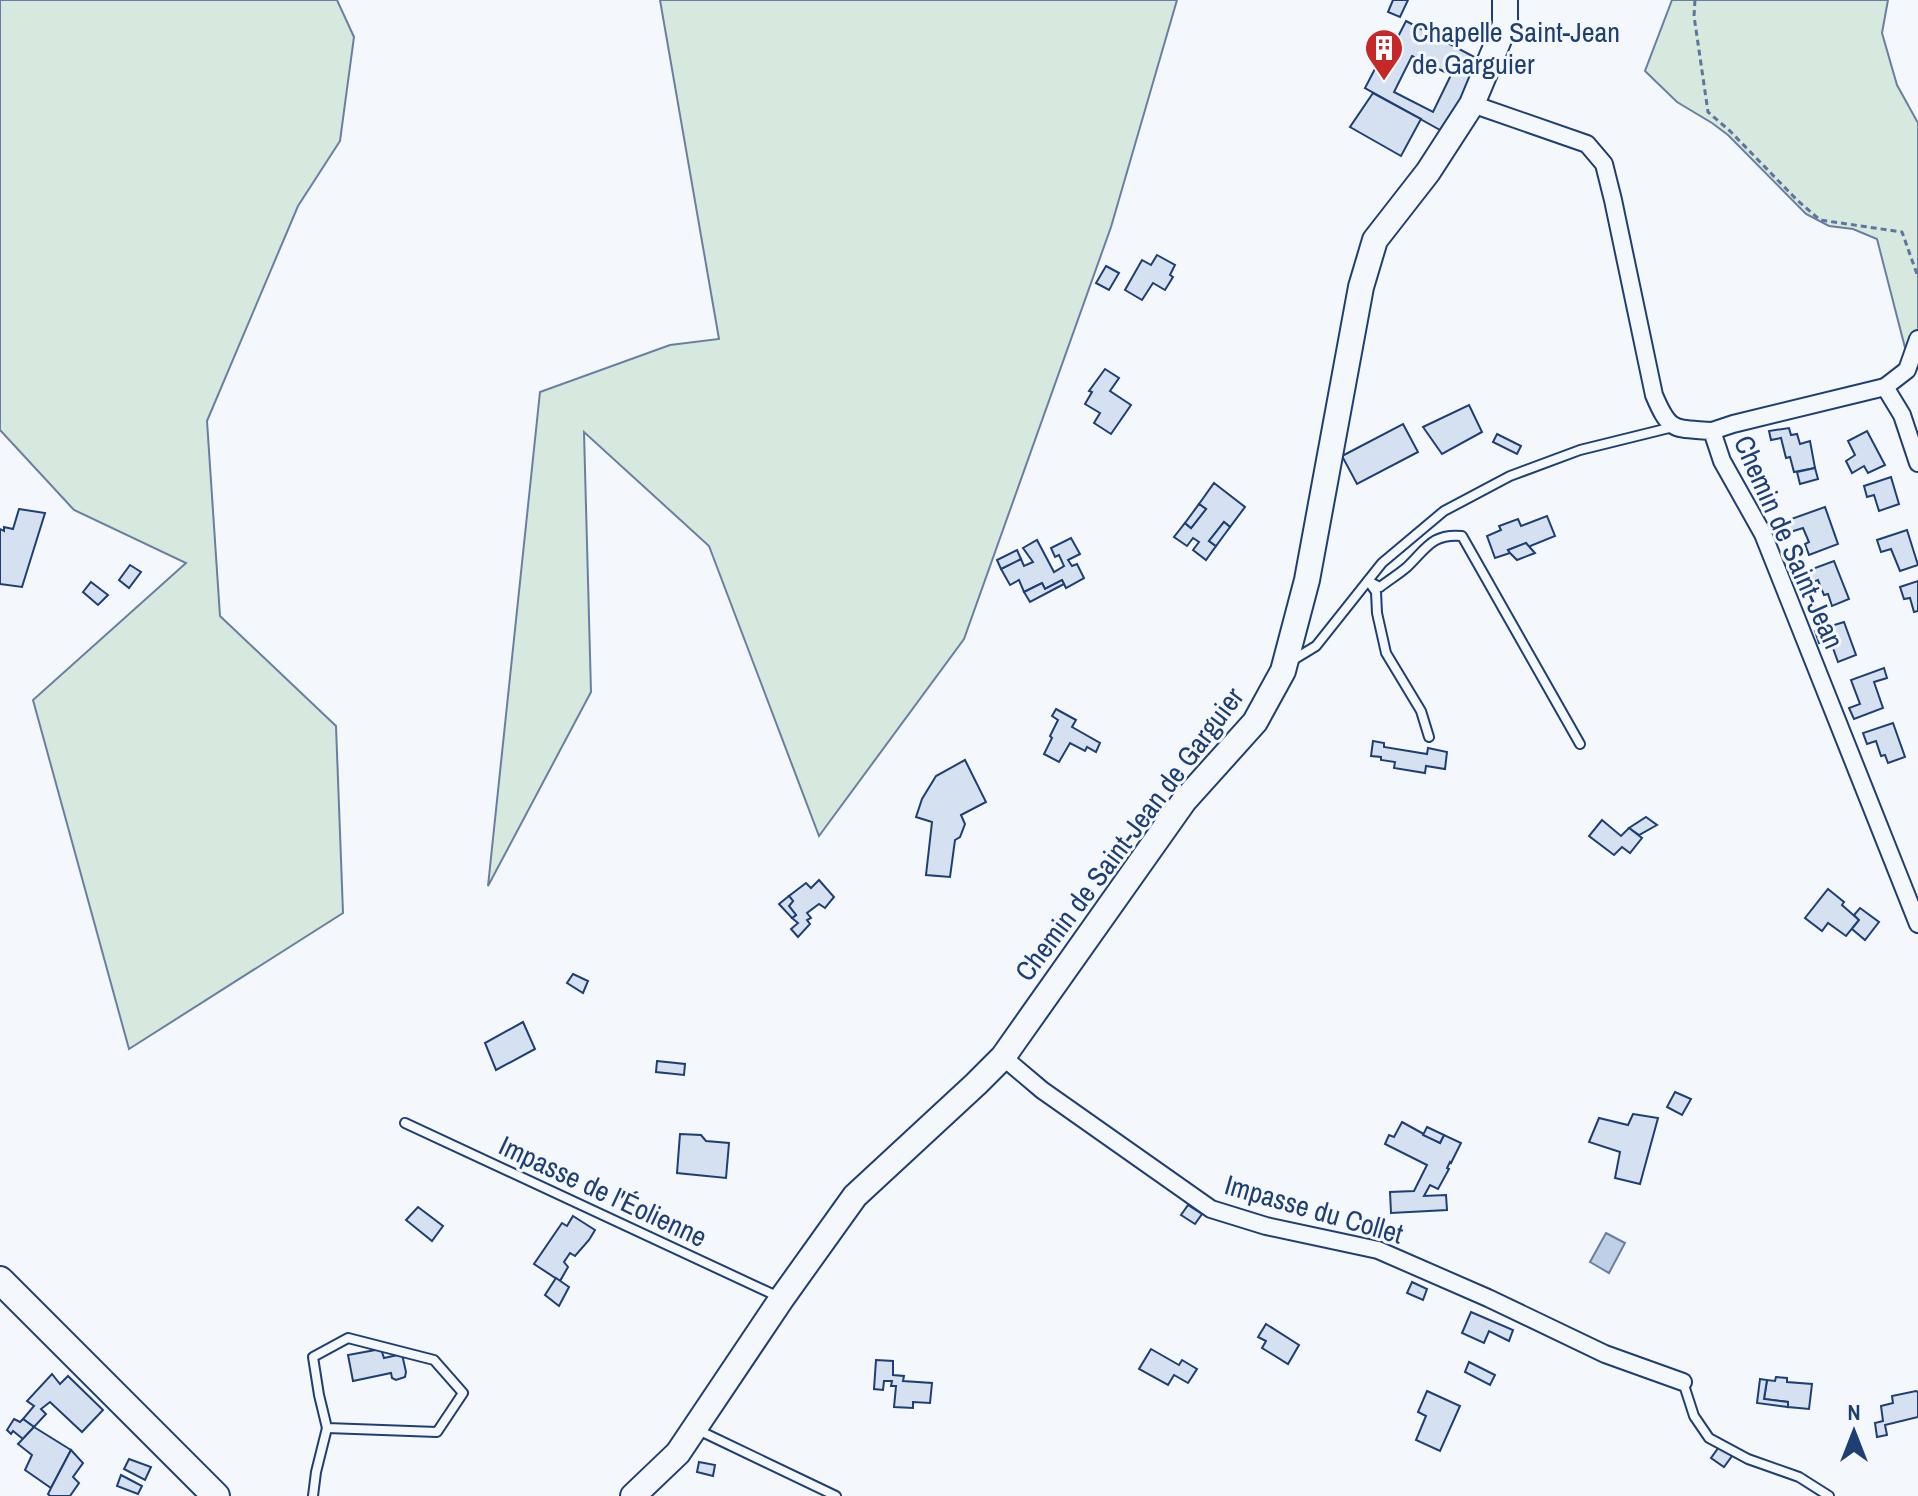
<svg xmlns="http://www.w3.org/2000/svg" width="1918" height="1496" font-family="'Archivo Narrow',sans-serif">
<rect width="100%" height="100%" fill="#f4f7fb"/>
<g fill="#d7e8df" stroke="#687fa3" stroke-width="2">
<polygon points="0,0 337,0 354,37 340,141 298,206 207,421 220,616 336,726 343,913 129,1049 33,700 186,563 74,510 0,430"/>
<polygon points="660,0 1177,0 1111,227 964,639 819,836 709,546 584,432 591,692 488,886 540,392 670,345 719,339"/>
<polygon points="1672,0 1888,0 1882,33 1897,85 1918,123 1918,368 1910,367 1877,239 1853,229 1829,226 1806,214 1728,135 1712,123 1677,102 1645,71"/>
</g>
<polygon fill="#bed0e5" stroke="#687fa3" stroke-width="2" points="1606,1233 1625,1243 1609,1273 1590,1262"/>
<g fill="#d5e0f0" stroke="#1d3f73" stroke-width="2" fill-rule="evenodd">
<polygon points="1393,0 1408,0 1400,17 1388,12"/>
<path d="M1406,21l74,39 -14,31 -26,39 -75,-42 12,-23 5,3zM1412,56l39,19 -18,37 -39,-20z"/>
<polygon points="1373,93 1421,119 1401,156 1350,127"/>
<polygon points="1157,255 1175,265 1170,275 1173,277 1165,290 1153,283 1142,300 1125,290 1142,260 1151,265"/>
<polygon points="1106,266 1119,273 1109,290 1096,283"/>
<polygon points="1105,369 1119,378 1110,391 1131,405 1111,434 1094,423 1100,413 1085,404 1092,392 1089,391"/>
<polygon points="1469,405 1482,432 1442,454 1423,427"/>
<polygon points="1403,424 1418,452 1357,484 1342,456"/>
<polygon points="1789,428 1791,435 1797,434 1800,444 1810,441 1815,468 1794,472 1790,457 1786,458 1781,438 1771,440 1769,431"/>
<polygon points="1867,431 1885,465 1868,473 1864,466 1852,473 1846,461 1855,455 1848,441"/>
<polygon points="1497,434 1521,446 1517,454 1493,442"/>
<polygon points="1815,468 1818,479 1800,484 1797,472"/>
<polygon points="1891,477 1899,504 1879,511 1874,495 1867,497 1864,486"/>
<polygon points="1214,483 1245,507 1230,527 1224,522 1209,541 1216,546 1206,560 1193,550 1199,542 1193,538 1187,546 1174,537 1185,523 1191,528 1206,509 1199,504"/>
<polygon points="1199,504 1206,509 1191,528 1185,523"/>
<polygon points="1825,507 1838,544 1809,555 1805,544 1809,542 1803,528 1784,534 1780,523"/>
<polygon points="19,509 45,513 22,587 0,584 0,529 4,531 4,527 13,529"/>
<polygon points="1547,516 1555,536 1528,547 1526,543 1508,550 1510,553 1495,558 1487,536 1501,530 1499,526 1518,519 1521,526"/>
<polygon points="1224,522 1230,527 1216,546 1209,541"/>
<polygon points="1907,530 1918,565 1900,571 1891,549 1881,552 1877,540"/>
<polygon points="1071,538 1080,554 1068,560 1072,566 1077,564 1084,578 1066,588 1062,580 1045,589 1042,583 1024,592 1019,580 1010,585 1001,569 1021,559 1024,566 1033,562 1023,548 1037,540 1054,572 1064,566 1059,555 1055,557 1051,548"/>
<polygon points="1526,543 1535,553 1517,560 1510,553 1508,550"/>
<polygon points="1017,550 1021,559 1001,569 997,560"/>
<polygon points="1834,561 1849,599 1832,606 1828,594 1824,595 1818,580 1808,584 1804,572"/>
<polygon points="130,565 141,572 129,588 119,580"/>
<polygon points="1062,580 1064,584 1030,602 1024,592 1042,583 1045,589"/>
<polygon points="1918,581 1918,611 1914,612 1910,598 1904,599 1900,587"/>
<polygon points="91,582 108,595 98,605 83,592"/>
<polygon points="1844,622 1856,655 1838,662 1830,640 1819,643 1815,631"/>
<polygon points="1884,668 1887,678 1874,682 1883,708 1854,719 1849,708 1860,704 1851,680"/>
<polygon points="1056,709 1076,720 1072,727 1100,743 1096,752 1087,747 1085,751 1070,743 1059,762 1044,754 1052,738 1050,736 1058,720 1052,716"/>
<polygon points="1893,723 1905,757 1888,763 1885,755 1881,756 1876,741 1867,744 1863,733"/>
<polygon points="1373,741 1384,743 1384,747 1427,754 1428,748 1447,752 1445,769 1426,766 1425,773 1394,768 1395,762 1381,760 1381,757 1371,756"/>
<polygon points="965,760 986,802 961,815 965,824 960,837 955,840 950,877 926,875 932,822 916,817 922,799 936,776"/>
<polygon points="1646,817 1657,825 1639,835 1629,828"/>
<polygon points="1602,820 1621,836 1629,828 1642,838 1630,853 1622,847 1614,855 1589,836"/>
<polygon points="819,880 834,897 825,908 819,904 807,913 811,918 807,920 810,924 798,937 791,929 798,923 792,918 796,915 789,906 793,901 789,896 806,883 811,888"/>
<polygon points="1828,889 1844,902 1842,905 1859,920 1846,936 1828,923 1822,931 1805,918"/>
<polygon points="789,896 793,901 789,906 796,915 792,918 779,904"/>
<polygon points="1860,908 1879,922 1865,940 1852,929 1859,920 1854,915"/>
<polygon points="573,974 588,981 583,993 567,983"/>
<polygon points="523,1022 535,1049 496,1070 485,1043"/>
<polygon points="657,1061 685,1064 684,1075 656,1072"/>
<polygon points="1675,1092 1691,1099 1682,1115 1667,1107"/>
<polygon points="1633,1114 1658,1118 1640,1184 1615,1178 1620,1152 1589,1142 1599,1118 1628,1125"/>
<polygon points="1402,1122 1440,1143 1444,1135 1461,1143 1451,1163 1450,1162 1447,1168 1449,1169 1438,1189 1430,1185 1424,1196 1446,1195 1447,1210 1391,1213 1390,1192 1414,1191 1427,1165 1385,1144 1389,1135 1394,1137"/>
<polygon points="1427,1127 1444,1135 1440,1143 1423,1135"/>
<polygon points="680,1134 701,1135 706,1141 729,1143 726,1178 677,1173"/>
<polygon points="1188,1205 1202,1214 1195,1224 1181,1215"/>
<polygon points="418,1207 443,1226 432,1241 406,1220"/>
<polygon points="573,1216 595,1230 589,1240 575,1256 570,1253 564,1262 568,1267 560,1281 534,1264 562,1223 567,1226"/>
<polygon points="556,1278 569,1287 559,1306 545,1295"/>
<polygon points="1412,1282 1427,1289 1423,1300 1407,1293"/>
<polygon points="1471,1312 1513,1330 1509,1341 1489,1331 1484,1343 1462,1333"/>
<polygon points="1266,1324 1299,1345 1288,1364 1262,1348 1266,1341 1258,1337"/>
<polygon points="381,1349 384,1358 402,1354 406,1372 405,1377 396,1380 392,1378 391,1373 353,1381 348,1355"/>
<polygon points="1151,1349 1179,1365 1182,1360 1197,1369 1188,1383 1174,1375 1168,1385 1139,1369"/>
<polygon points="876,1360 893,1361 893,1375 904,1376 903,1381 932,1383 930,1403 913,1402 913,1408 894,1407 896,1386 891,1386 892,1381 884,1381 883,1390 874,1389"/>
<polygon points="1469,1362 1495,1375 1490,1385 1465,1372"/>
<polygon points="52,1374 60,1384 68,1376 103,1410 82,1432 50,1402 41,1409 46,1414 34,1427 23,1419 34,1406 27,1401"/>
<polygon points="1776,1377 1787,1378 1787,1382 1812,1384 1809,1409 1788,1407 1788,1402 1764,1399 1767,1380 1775,1381"/>
<polygon points="1760,1379 1767,1380 1764,1399 1788,1402 1788,1407 1757,1403"/>
<polygon points="1427,1391 1460,1406 1440,1451 1416,1440 1426,1416 1418,1412"/>
<polygon points="1916,1391 1918,1392 1918,1417 1885,1425 1887,1435 1877,1437 1875,1423 1883,1421 1881,1406 1893,1403 1892,1396"/>
<polygon points="14,1419 20,1422 23,1419 34,1427 23,1439 13,1431 11,1434 7,1430"/>
<polygon points="34,1427 71,1450 51,1488 25,1470 32,1455 18,1444"/>
<polygon points="1719,1447 1732,1456 1724,1467 1711,1458"/>
<polygon points="71,1450 83,1463 73,1477 79,1483 70,1496 50,1496 48,1494 51,1488"/>
<polygon points="129,1459 151,1467 145,1480 124,1469"/>
<polygon points="699,1462 715,1465 713,1476 697,1472"/>
<polygon points="121,1475 142,1486 138,1494 117,1486"/>
</g>
<g fill="none" stroke-linecap="round" stroke-linejoin="round">
<defs>
<g id="lane">
<path d="M1368,581l12,6c9,-7 19,-13 27,-20 19,-18 25,-34 55,-31l118,208"/>
<polyline points="1369,582 1376,592 1377,613 1386,653 1421,711 1429,737"/>
<polyline points="1293,660 1316,646 1382,563 1444,511 1510,476 1580,450 1673,427"/>
<polyline points="405,1123 781,1298"/>
<polygon points="348,1338 434,1360 463,1393 437,1432 327,1428 319,1395 313,1357"/>
<polyline points="1683,1382 1694,1416 1709,1438 1748,1459 1799,1477 1829,1496"/>
<polyline points="696,1429 836,1496"/>
<polyline points="313,1496 316,1472 327,1428"/>
</g>
<g id="street">
<path d="M1472,104l115,40 17,20 9,36 41,195c16,38 20,33 58,36l10,30 41,73 155,390"/>
<polyline points="1885,387 1907,370 1918,339"/>
<polyline points="1712,431 1733,424 1885,387 1902,415 1918,463"/>
<polyline points="1003,1057 1042,1090 1211,1209 1266,1226 1378,1250 1488,1298 1605,1354 1683,1382"/>
</g>
<polyline id="secondary" points="633,1496 678,1453 782,1298 855,1196 976,1084 1003,1057 1184,801 1255,722 1283,671 1307,580 1361,287 1375,240 1428,172 1472,104 1505,25 1505,0"/>
<polyline id="primary" points="0,1280 216,1496"/>
</defs>
<use href="#lane" stroke="#1d3f73" stroke-width="12"/>
<use href="#street" stroke="#1d3f73" stroke-width="20"/>
<use href="#secondary" stroke="#1d3f73" stroke-width="28"/>
<use href="#primary" stroke="#1d3f73" stroke-width="30"/>
<polyline stroke="#5e769c" stroke-width="3" stroke-dasharray="6 4" stroke-linecap="butt" points="1695,0 1694,16 1708,112 1730,131 1797,200 1820,220 1902,232 1918,277"/>
<use href="#lane" stroke="#f4f7fb" stroke-width="8"/>
<use href="#street" stroke="#f4f7fb" stroke-width="16"/>
<use href="#secondary" stroke="#f4f7fb" stroke-width="24"/>
<use href="#primary" stroke="#f4f7fb" stroke-width="26"/>
</g>
<defs>
<symbol id="building-pin" viewBox="-11 -11 22 30"><path d="M0 17L-7.5 6A9.5 9.5 0 1 1 7.5 6Z" fill="#c62828" stroke="#f4f7fb"/><path d="M-4-6H4V6H1V3H-1V6H-4ZM-2.5-4.3h1.7v1.8h-1.7ZM.8-4.3h1.7v1.8H.8ZM-2.5-1h1.7V.8h-1.7ZM.8-1h1.7V.8H.8Z" fill="#fff"/></symbol>
</defs>
<g fill-rule="evenodd">
<use href="#building-pin" x="1362" y="26" width="44" height="60"/>
</g>
<g text-anchor="middle" stroke-width="6" stroke-linejoin="round" paint-order="stroke">
<g font-size="28" fill="#1d3f73" stroke="#f4f7fb" text-anchor="start">
<text x="1412" y="42">Chapelle Saint-Jean<tspan x="1412" dy="32">de Garguier</tspan></text>
</g>
<g font-size="28" fill="#1d3f73" stroke="#f4f7fb">
<text transform="translate(1789 542) rotate(66)" y="10">Chemin de Saint-Jean</text>
<text transform="translate(1129 834) rotate(-53)" y="10">Chemin de Saint-Jean de Garguier</text>
<text transform="translate(603 1191) rotate(25)" y="10">Impasse de l'Éolienne</text>
<text transform="translate(1314 1209) rotate(16)" y="10">Impasse du Collet</text>
</g>
</g>
<g transform="translate(1854 1432)" stroke="#f4f7fb" stroke-width="6" paint-order="stroke">
<path d="M0-6L14 30L0 20L-14 30Z" fill="#1d3f73"/>
<text y="-12" font-size="22" font-weight="bold" text-anchor="middle" fill="#1d3f73">N</text>
</g>
</svg>
